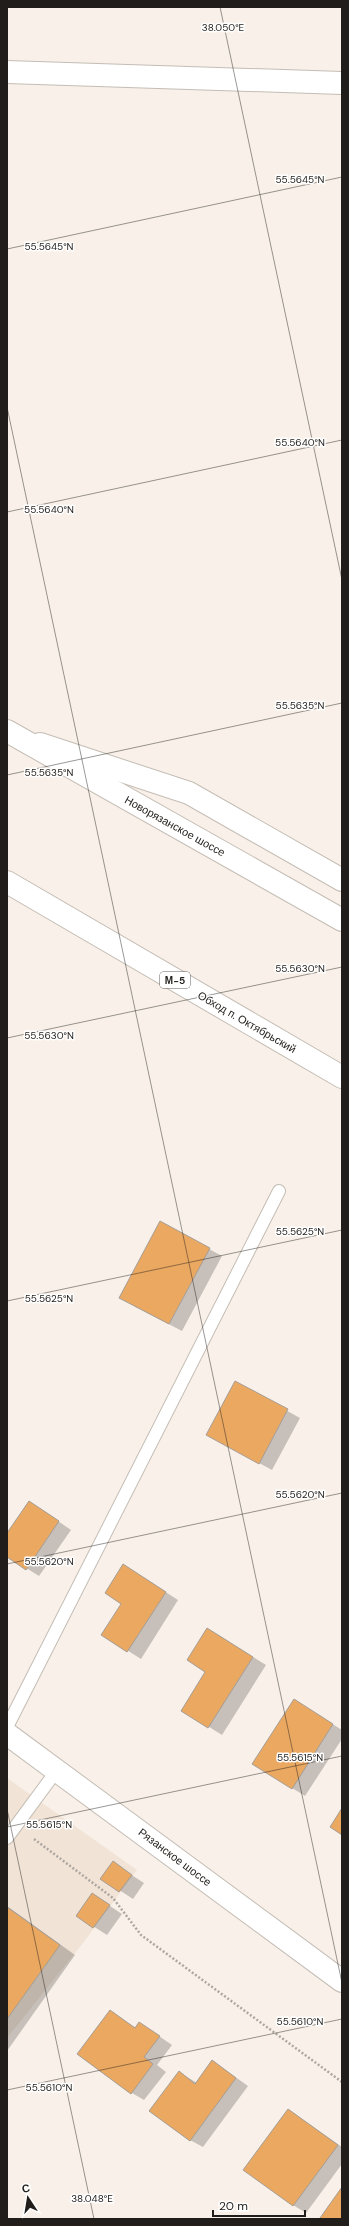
<svg xmlns="http://www.w3.org/2000/svg" width="349" height="2226" font-family="'DM Sans',sans-serif">
<rect width="100%" height="100%" fill="#f9f1e9"/>
<polygon fill="#f1e3d6" points="7,1778 137,1870 83,1943 7,2038"/>
<g fill="#0003">
<polygon points="209,1249 222,1256 182,1331 134,1306"/>
<polygon points="235,1382 300,1418 272,1470 220,1442"/>
<polygon points="42,1510 71,1530 39,1576 7,1556 7,1534"/>
<polygon points="136,1573 178,1600 141,1659 103,1635 123,1603"/>
<polygon points="220,1636 266,1665 222,1735 182,1710 207,1671"/>
<polygon points="307,1708 342,1730 342,1739 305,1796 292,1788"/>
<polygon points="113,1863 144,1883 133,1899 101,1878"/>
<polygon points="92,1894 122,1914 107,1935 77,1916"/>
<polygon points="7,1906 75,1955 7,2051"/>
<polygon points="110,2011 136,2028 140,2023 172,2045 157,2065 166,2072 144,2100 132,2093"/>
<polygon points="213,2061 248,2086 203,2147 190,2140 179,2072 197,2083"/>
<polygon points="289,2110 342,2147 342,2164 306,2213 293,2205"/>
</g>
<g fill="#eba861" stroke="#a59e96">
<polygon points="160,1221 210,1248 169,1324 119,1298"/>
<polygon points="235,1381 288,1409 259,1464 206,1435"/>
<polygon points="29,1501 59,1521 26,1570 7,1557 7,1533"/>
<polygon points="123,1564 166,1592 127,1652 101,1635 121,1604 105,1593"/>
<polygon points="207,1628 253,1657 208,1728 181,1711 205,1672 187,1660"/>
<polygon points="294,1699 333,1724 292,1789 252,1764"/>
<polygon points="342,1808 342,1835 330,1827"/>
<polygon points="113,1861 132,1875 119,1892 100,1879"/>
<polygon points="92,1893 110,1905 93,1928 76,1916"/>
<polygon points="7,1907 60,1945 7,2019"/>
<polygon points="110,2010 135,2028 139,2022 160,2036 144,2057 153,2064 131,2094 77,2054"/>
<polygon points="212,2060 236,2078 190,2141 149,2111 179,2071 195,2084"/>
<polygon points="288,2109 338,2145 293,2206 243,2170"/>
<polygon points="342,2187 342,2219 321,2219 320,2218"/>
</g>
<g fill="none" stroke-linecap="round" stroke-linejoin="round">
<defs>
<g id="lane">
<polyline points="7,1727 279,1191"/>
<polyline points="7,1838 57,1770"/>
</g>
<g id="street">
<polyline points="7,72 342,83"/>
<polyline points="40,744 189,793 342,880"/>
</g>
<polyline id="secondary" points="7,1734 342,1981"/>
<g id="highway">
<polyline points="7,731 342,920"/>
<polyline points="7,882 342,1077"/>
</g>
</defs>
<use href="#lane" stroke="#c4bdb5" stroke-width="14"/>
<use href="#street" stroke="#c4bdb5" stroke-width="24"/>
<use href="#secondary" stroke="#c4bdb5" stroke-width="24"/>
<use href="#highway" stroke="#c4bdb5" stroke-width="24"/>
<polyline stroke="#ada7a0" stroke-width="2.5" stroke-dasharray="2 2" stroke-linecap="butt" points="34,1839 113,1898 141,1935 342,2082"/>
<use href="#lane" stroke="#fff" stroke-width="12"/>
<use href="#street" stroke="#fff" stroke-width="22"/>
<use href="#secondary" stroke="#fff" stroke-width="22"/>
<use href="#highway" stroke="#fff" stroke-width="22"/>
</g>
<path fill="none" stroke="#201d1a" stroke-width="1" stroke-opacity="0.45" d="M220,7l122,573M7,249l335,-72M7,407l335,1576M7,512l335,-72M7,775l335,-72M7,1038l335,-71M7,1301l335,-71M7,1564l335,-71M7,1809l87,410M7,1827l335,-71M7,2090l335,-71"/>
<g text-anchor="middle" stroke-width="3" stroke-linejoin="round" paint-order="stroke">
<rect fill="#fff" stroke="#63615f" stroke-width="1" x="160" y="972" width="30" height="16" rx="3"/>
<g font-size="10" font-weight="bold" fill="#201d1a">
<text x="175" y="984">М-5</text>
</g>
<g font-size="11" fill="#201d1a" stroke="#fff">
<text transform="translate(175 826) rotate(29)" y="4">Новорязанское шоссе</text>
<text transform="translate(247 1022) rotate(30)" y="4">Обход п. Октябрьский</text>
<text transform="translate(175 1857) rotate(37)" y="4">Рязанское шоссе</text>
</g>
</g>
<g font-size="10" text-anchor="middle" fill="#201d1a" stroke="#fff" stroke-width="3" stroke-linejoin="round" paint-order="stroke">
<text x="223" y="31">38.050°E</text>
<text x="300" y="183">55.5645°N</text>
<text x="49" y="250">55.5645°N</text>
<text x="300" y="446">55.5640°N</text>
<text x="49" y="513">55.5640°N</text>
<text x="300" y="709">55.5635°N</text>
<text x="49" y="776">55.5635°N</text>
<text x="300" y="972">55.5630°N</text>
<text x="49" y="1039">55.5630°N</text>
<text x="300" y="1235">55.5625°N</text>
<text x="49" y="1302">55.5625°N</text>
<text x="300" y="1498">55.5620°N</text>
<text x="49" y="1565">55.5620°N</text>
<text x="300" y="1761">55.5615°N</text>
<text x="49" y="1828">55.5615°N</text>
<text x="300" y="2025">55.5610°N</text>
<text x="49" y="2091">55.5610°N</text>
<text x="92" y="2202">38.048°E</text>
</g>
<rect width="349" height="2226" fill="none" stroke="#201d1a" stroke-width="16"/>
<g transform="translate(28 2198) rotate(348)" stroke="#ffffff" stroke-width="3" paint-order="stroke">
<path d="M0-3L7 15L0 10L-7 15Z" fill="#201d1a"/>
<text y="-6" font-size="11" font-weight="bold" text-anchor="middle" fill="#201d1a">С</text>
</g>
<path d="M213 2210v6h92v-6" fill="none" stroke="#201d1a" stroke-width="2"/>
<text x="219" y="2210" font-size="12" fill="#201d1a" stroke="#ffffff" stroke-width="3" paint-order="stroke">20 m</text>
</svg>
